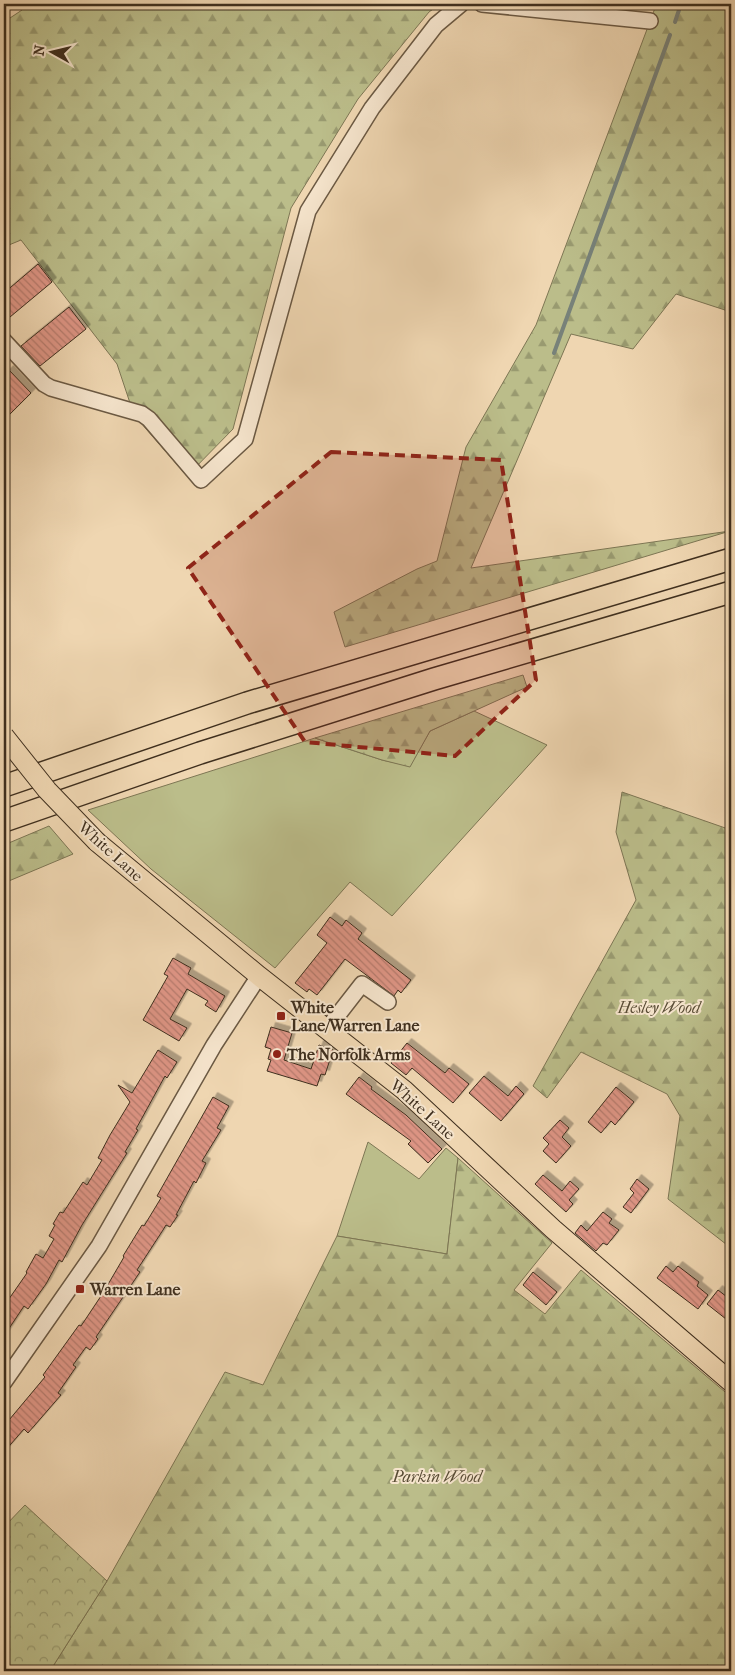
<svg xmlns="http://www.w3.org/2000/svg" width="735" height="1675" font-family="'IM FELL French Canon',serif">
<defs>
<pattern id="forest-firs" width="22" height="20" patternUnits="userSpaceOnUse" patternTransform="scale(1.25)"><rect width="22" height="20" fill="#bbbd8a"/><path d="M5 1l3.5 6h-7zM16 11l3.5 6h-7z" fill="#999a70"/></pattern>
<pattern id="park-crowns" width="20" height="18" patternUnits="userSpaceOnUse" patternTransform="scale(1.25)"><rect width="20" height="18" fill="#bbbd8a"/><path d="M2 6a3 3 0 1 1 6 0M12 15a3 3 0 1 1 6 0" fill="none" stroke="#999a70"/></pattern>
<pattern id="building-back-hatch" width="6" height="6" patternUnits="userSpaceOnUse" patternTransform="scale(1.25)"><rect width="6" height="6" fill="#de9585"/><path d="M-1 5l2 2M0 0l6 6M5-1l2 2" fill="none" stroke="#b57a6c"/></pattern>
<filter id="shadow"><feDropShadow dx="4.5" dy="-4.5" stdDeviation="0" flood-color="#0004"/></filter>
</defs>
<rect width="100%" height="100%" fill="#efd6b1"/>
<filter id="stains"><feTurbulence type="fractalNoise" baseFrequency=".004" numOctaves="4"/><feColorMatrix values="0 0 0 0 .2 0 0 0 0 .09 0 0 0 0 .02 0 0 0 .5 -.17"/></filter>
<radialGradient id="worn" r=".72"><stop offset=".6" stop-color="#630" stop-opacity="0"/><stop offset="1" stop-color="#630" stop-opacity=".3"/></radialGradient>
<g fill="#bbbd8a" stroke="#7d7654">
<polygon points="474,711 547,745 392,916 350,882 275,968 151,869 88,810 315,738 382,760 410,766 430,731"/>
<polygon points="368,1142 419,1179 446,1148 458,1158 447,1254 337,1236"/>
</g>
<g fill="url(#forest-firs)" stroke="#7d7654">
<polygon points="27,4 440,4 429,12 358,99 291,208 233,429 187,476 134,415 117,364 21,240 4,247 4,22 22,10"/>
<polygon points="654,4 731,4 731,312 676,294 633,349 571,334 471,568 730,531 345,647 334,612 417,569 437,561 466,447 536,325 655,8"/>
<polygon points="523,675 527,687 430,731 410,767 382,760 315,738"/>
<polygon points="622,792 731,830 731,1248 668,1199 680,1116 667,1094 581,1052 547,1098 533,1086 636,900 616,832"/>
<polygon points="49,826 73,854 4,883 4,845"/>
<polygon points="458,1158 552,1243 514,1290 545,1314 581,1270 731,1397 731,1671 50,1671 107,1581 225,1372 263,1385 337,1236 447,1254"/>
</g>
<polygon fill="url(#park-crowns)" stroke="#7d7654" points="25,1505 107,1581 50,1671 4,1671 4,1527"/>
<g fill="none" stroke-linecap="round" stroke-linejoin="round">
<g stroke="#778179" stroke-width="4">
<polyline points="675,22 681,4"/>
<polyline points="554,353 670,35"/>
</g>
</g>
<g fill="url(#building-back-hatch)" stroke="#3f2f1e" filter="url(#shadow)">
<polygon points="38,264 52,282 4,322 4,293"/>
<polygon points="69,307 86,329 40,366 21,346"/>
<polygon points="9,370 31,393 4,420 4,375"/>
<polygon points="330,917 342,926 346,920 362,933 358,939 411,980 401,993 398,990 394,996 345,959 317,995 309,989 307,992 295,983 327,943 317,935"/>
<polygon points="173,958 191,968 188,974 225,996 216,1012 205,1005 208,1001 187,989 170,1019 187,1028 179,1041 143,1020 168,976 164,974"/>
<polygon points="271,1027 292,1033 284,1060 311,1069 319,1045 333,1050 325,1075 321,1074 317,1086 267,1071 271,1060 268,1059 271,1049 265,1047"/>
<polygon points="407,1043 445,1073 449,1068 469,1084 453,1103 412,1068 406,1075 391,1063"/>
<polygon points="158,1050 177,1062 167,1078 165,1076 136,1129 138,1130 125,1152 127,1153 82,1225 62,1262 59,1260 46,1284 28,1309 24,1306 4,1336 4,1306 27,1273 26,1272 36,1254 43,1258 54,1239 49,1236 55,1225 53,1224 60,1212 63,1213 83,1182 87,1185 102,1160 98,1158 110,1135 130,1102 118,1085 132,1093"/>
<polygon points="484,1076 508,1096 516,1086 524,1094 501,1121 469,1093"/>
<polygon points="359,1077 372,1087 371,1089 406,1115 442,1149 428,1163 408,1144 411,1141 346,1094"/>
<polygon points="616,1087 634,1102 615,1125 611,1121 601,1133 588,1122"/>
<polygon points="213,1097 229,1106 217,1128 221,1130 202,1161 206,1163 196,1183 194,1181 176,1215 178,1215 170,1227 166,1225 163,1230 137,1270 140,1272 96,1337 98,1339 90,1350 86,1347 73,1365 76,1367 58,1393 61,1395 28,1433 24,1429 4,1452 4,1426 45,1377 43,1375 79,1325 81,1326 103,1293 124,1257 123,1256 142,1225 144,1226 161,1198 157,1196"/>
<polygon points="560,1120 569,1128 562,1137 571,1146 556,1163 543,1151 549,1144 543,1138"/>
<polygon points="543,1175 562,1191 570,1181 579,1189 569,1200 573,1204 566,1212 535,1184"/>
<polygon points="637,1179 649,1189 631,1213 623,1207 634,1193 630,1189"/>
<polygon points="603,1212 612,1219 609,1223 619,1230 607,1245 603,1243 596,1251 575,1233 581,1225 587,1231"/>
<polygon points="666,1266 673,1272 678,1266 699,1282 697,1286 708,1295 698,1309 657,1278"/>
<polygon points="533,1272 557,1292 546,1305 523,1285"/>
<polygon points="718,1290 731,1300 731,1323 707,1304"/>
</g>
<g fill="none" stroke-linecap="round" stroke-linejoin="round">
<defs>
<g id="minor">
<polyline points="482,4 650,21"/>
<polyline points="4,341 44,384 51,388 142,414 149,419 201,480 245,439 308,211 372,108 436,25 461,4"/>
<polyline points="327,1029 362,984 388,1002"/>
<polyline points="4,1382 99,1246 214,1045 259,976"/>
</g>
<polyline id="major" points="97,842 259,976 404,1090 553,1229 731,1382"/>
<g id="highway">
<polyline points="4,786 247,703 731,559"/>
<polyline points="4,821 200,753 434,679 731,592"/>
</g>
</defs>
<use href="#minor" stroke="#6b5943" stroke-width="18"/>
<use href="#major" stroke="#3f2f1e" stroke-width="21"/>
<use href="#highway" stroke="#3f2f1e" stroke-width="24"/>
<use href="#minor" stroke="#f5e4cc" stroke-width="15"/>
<use href="#major" stroke="#efd6b1" stroke-width="19"/>
<use href="#highway" stroke="#efd6b1" stroke-width="21"/>
<defs>
<polyline id="major-bridge" points="4,736 47,790 97,842"/>
</defs>
<use href="#major-bridge" stroke="#3f2f1e" stroke-width="21" stroke-linecap="butt"/>
<use href="#major-bridge" stroke="#efd6b1" stroke-width="19"/>
</g>
<path fill="#8f2418" fill-opacity="0.2" stroke="#8f2418" stroke-width="4" stroke-dasharray="10 6" stroke-linejoin="round" d="M331,452l170,8 35,220 -81,76 -150,-14 -117,-174z"/>
<g fill="#8f2418" stroke="#f5e4cc" stroke-width="2">
<rect x="276" y="1011" width="10" height="10" rx="2.5"/>
<circle cx="277" cy="1054" r="5"/>
<rect x="75" y="1284" width="10" height="10" rx="2.5"/>
</g>
<g text-anchor="middle" stroke-width="4" stroke-linejoin="round" paint-order="stroke">
<g font-size="16" fill="#3f2f1e" stroke="#f5e4cc">
<text transform="translate(111 851) rotate(42)" y="6">White Lane</text>
<text transform="translate(423 1109) rotate(42)" y="6">White Lane</text>
</g>
<g font-size="16" font-weight="bold" fill="#3f2f1e" stroke="#f5e4cc" text-anchor="start">
<text x="291" y="1013">White<tspan x="291" dy="18">Lane/Warren Lane</tspan></text>
<text x="287" y="1060">The Norfolk Arms</text>
<text x="90" y="1295">Warren Lane</text>
</g>
<g font-size="16" font-style="italic" fill="#584b34" stroke="#f5e4cc">
<text x="659" y="1013">Hesley Wood</text>
<text x="437" y="1482">Parkin Wood</text>
</g>
</g>
<rect width="735" height="1675" fill="none" stroke="#efd6b1" stroke-width="20"/>
<rect x="5" y="5" width="725" height="1665" fill="none" stroke="#3f2f1e" stroke-width="2.5"/>
<rect x="10" y="10" width="715" height="1655" fill="none" stroke="#3f2f1e"/>
<g transform="translate(52 52) rotate(278)" stroke="#f5e4cc" stroke-width="4" paint-order="stroke">
<path d="M0-4L9 19L0 12L-9 19Z" fill="#3f2f1e"/>
<text y="-8" font-size="14" font-weight="bold" text-anchor="middle" fill="#3f2f1e">N</text>
</g>
<rect width="100%" height="100%" filter="url(#stains)"/>
<rect width="100%" height="100%" fill="url(#worn)"/>
</svg>
